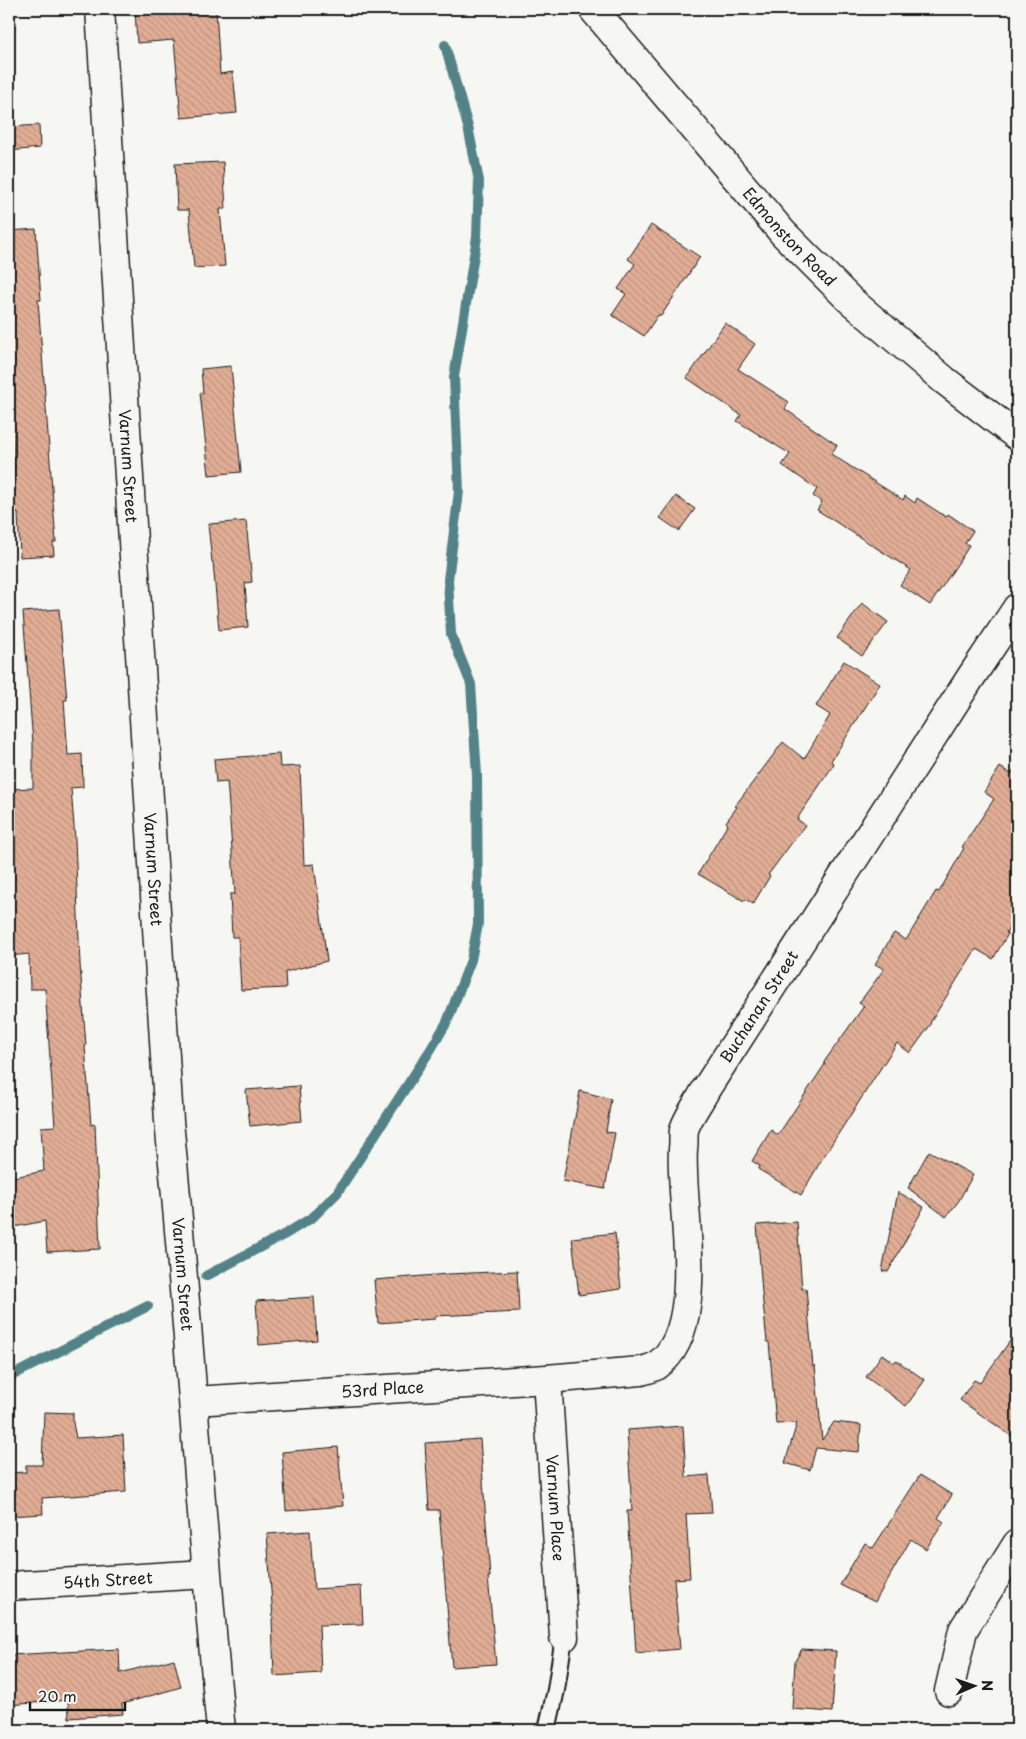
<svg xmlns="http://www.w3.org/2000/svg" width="1026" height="1739" font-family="'Playpen Sans',sans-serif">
<defs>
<pattern id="building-back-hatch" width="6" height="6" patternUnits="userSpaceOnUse" patternTransform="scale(1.25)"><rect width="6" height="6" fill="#e1ad95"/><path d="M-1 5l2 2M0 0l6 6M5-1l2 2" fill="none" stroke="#c09480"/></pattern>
</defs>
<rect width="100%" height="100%" fill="#f6f6f2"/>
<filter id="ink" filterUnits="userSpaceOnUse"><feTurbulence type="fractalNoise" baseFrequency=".02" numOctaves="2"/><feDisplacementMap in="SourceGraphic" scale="10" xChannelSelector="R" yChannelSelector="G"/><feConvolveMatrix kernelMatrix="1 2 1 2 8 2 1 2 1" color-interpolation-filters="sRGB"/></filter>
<g filter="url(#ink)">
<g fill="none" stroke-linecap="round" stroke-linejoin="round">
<g stroke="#538388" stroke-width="10">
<polyline points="206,1276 287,1233 313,1217 337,1193 431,1049 447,1022 471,960 478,924 477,775 471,684 451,634 448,580 459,491 454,377 477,237 479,181 468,127 445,45"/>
<polyline points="9,1377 148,1306"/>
</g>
</g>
<g fill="url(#building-back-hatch)" stroke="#1c1c1c">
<polygon points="135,9 216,9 220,74 233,72 237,113 181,118 174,40 137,43"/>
<polygon points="39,125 40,148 9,151 9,127"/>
<polygon points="223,162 226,209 220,209 225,266 194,268 189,210 177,210 175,164"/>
<polygon points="651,225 700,257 661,316 658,315 644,336 612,315 626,294 618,289 635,264 628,259"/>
<polygon points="36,229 41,300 38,300 56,542 53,542 54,555 20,557 18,513 15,513 11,389 9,389 9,231"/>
<polygon points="725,323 755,344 738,369 789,402 785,409 837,445 831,454 903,500 905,496 915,503 917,498 946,517 948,514 973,531 965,543 969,545 966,551 930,605 900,585 911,570 817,510 822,502 813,496 817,489 782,465 790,454 737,421 741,415 687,378"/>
<polygon points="231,366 241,472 209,475 200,393 203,393 201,369"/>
<polygon points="676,496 695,509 679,531 660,518"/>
<polygon points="246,521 252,582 245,583 248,627 219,630 213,562 212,562 208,524"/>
<polygon points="862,603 888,622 862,656 837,638"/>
<polygon points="59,609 67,700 64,700 68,755 82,754 83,787 71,788 75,839 80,964 86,1046 85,1046 91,1125 95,1124 100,1249 47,1252 45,1221 9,1228 9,1178 44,1171 41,1127 55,1126 45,989 30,989 29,954 9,956 9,789 33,788 33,744 23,612"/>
<polygon points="844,661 880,684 831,761 834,764 797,819 805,825 768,875 770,876 753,904 745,899 744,901 698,874 728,824 726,822 737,807 735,806 783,742 804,759 830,715 816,706"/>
<polygon points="279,754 280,767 300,766 304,865 314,864 327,961 285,972 286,988 241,990 238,937 232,937 230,894 235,894 228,793 227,782 216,783 214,759"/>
<polygon points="1017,765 1017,914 1006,933 1008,934 993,959 976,949 930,1023 931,1024 910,1053 897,1043 822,1159 801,1195 758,1169 760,1166 752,1161 771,1130 778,1135 825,1064 824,1062 864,1006 859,1003 884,969 875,964 894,933 906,940 936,891 939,892 964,848 962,847 994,799 984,792 1000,767 1011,774"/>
<polygon points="299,1086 302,1121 250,1126 246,1090"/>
<polygon points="580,1091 611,1099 606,1132 615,1133 605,1189 563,1181"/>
<polygon points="929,1151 973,1175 958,1202 946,1217 908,1188"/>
<polygon points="898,1192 924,1207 888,1272 882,1271"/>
<polygon points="797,1222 802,1289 806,1288 813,1367 815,1365 822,1440 834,1422 861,1425 859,1452 816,1448 810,1470 785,1463 797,1423 776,1424 769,1342 767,1342 762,1293 757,1225"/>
<polygon points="615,1233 621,1289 579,1295 572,1238"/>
<polygon points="517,1271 519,1312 435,1316 435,1319 378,1323 374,1280 448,1274"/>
<polygon points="314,1297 317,1340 259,1345 256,1301"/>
<polygon points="1017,1331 1017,1440 960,1400 974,1380 980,1383"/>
<polygon points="882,1354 894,1363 896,1360 925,1380 906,1406 866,1377"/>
<polygon points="44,1412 73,1413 73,1423 76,1438 123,1435 126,1492 42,1498 43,1514 9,1516 9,1473 26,1472 26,1465 42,1465"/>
<polygon points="683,1426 686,1477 709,1475 712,1513 686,1514 690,1578 674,1579 680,1649 636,1653 627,1511 632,1511 627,1430"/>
<polygon points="480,1439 490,1577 488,1577 496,1664 452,1667 439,1510 429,1510 425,1443"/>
<polygon points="338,1447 343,1506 286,1511 282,1452"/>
<polygon points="920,1475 952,1495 938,1518 944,1522 926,1549 911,1539 875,1602 840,1585 865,1543 873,1548"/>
<polygon points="310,1531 314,1589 361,1586 363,1624 319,1625 321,1673 274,1676 272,1619 273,1619 267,1534"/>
<polygon points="119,1649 120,1673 174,1659 181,1687 122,1704 123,1714 69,1718 68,1700 9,1705 9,1655"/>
<polygon points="802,1649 836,1651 832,1712 792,1709 795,1661"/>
</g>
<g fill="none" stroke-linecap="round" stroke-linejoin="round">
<defs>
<polyline id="service" points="547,1730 556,1690 564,1637"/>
<g id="minor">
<path id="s1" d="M100,9l69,1112c20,203 32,406 52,609"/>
<path id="s2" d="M547,1379l17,258"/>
<path id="s3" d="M194,1401l353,-22 94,-8c5,-1 11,-3 15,-5 54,-36 23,-160 27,-217 1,-6 0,-13 1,-19 3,-12 16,-29 22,-41l265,-412 46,-69"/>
<path id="s4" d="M9,1586l197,-12"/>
<polyline points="949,1691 963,1630 1017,1544"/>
</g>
<g id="tertiary">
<path id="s5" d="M593,9l190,224 66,66 95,81 73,56"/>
</g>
</defs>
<use href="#service" stroke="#1c1c1c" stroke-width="20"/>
<use href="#minor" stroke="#1c1c1c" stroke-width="31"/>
<use href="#tertiary" stroke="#1c1c1c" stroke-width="31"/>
<use href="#service" stroke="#f6f6f2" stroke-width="16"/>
<use href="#minor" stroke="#f6f6f2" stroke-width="28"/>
<use href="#tertiary" stroke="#f6f6f2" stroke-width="28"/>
</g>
</g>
<g text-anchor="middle" stroke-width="4" stroke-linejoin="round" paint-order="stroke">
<g font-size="16" fill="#1c1c1c" stroke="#f6f6f2">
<text dy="6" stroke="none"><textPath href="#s5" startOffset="301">Edmonston Road</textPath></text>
<text dy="6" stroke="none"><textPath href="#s1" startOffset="458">Varnum Street</textPath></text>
<text dy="6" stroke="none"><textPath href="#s1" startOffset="862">Varnum Street</textPath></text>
<text dy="6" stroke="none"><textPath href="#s3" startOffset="854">Buchanan Street</textPath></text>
<text dy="6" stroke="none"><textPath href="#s1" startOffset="1268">Varnum Street</textPath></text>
<text dy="6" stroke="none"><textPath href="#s3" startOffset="189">53rd Place</textPath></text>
<text dy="6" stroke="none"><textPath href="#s2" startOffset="129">Varnum Place</textPath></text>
<text dy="6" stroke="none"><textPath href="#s4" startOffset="99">54th Street</textPath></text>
</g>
</g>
<rect width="1026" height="1739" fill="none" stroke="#f6f6f2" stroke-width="30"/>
<rect x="15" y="15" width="996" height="1709" fill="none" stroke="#1c1c1c" stroke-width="2" filter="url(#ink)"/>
<g transform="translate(974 1686) rotate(88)" stroke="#f6f6f2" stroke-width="4" paint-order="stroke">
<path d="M0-4L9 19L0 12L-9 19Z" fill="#1c1c1c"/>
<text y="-8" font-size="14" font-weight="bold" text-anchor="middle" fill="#1c1c1c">N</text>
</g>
<path d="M30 1702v8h95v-8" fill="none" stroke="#1c1c1c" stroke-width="2.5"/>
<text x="38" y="1702" font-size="15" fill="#1c1c1c" stroke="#f6f6f2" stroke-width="4" paint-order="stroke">20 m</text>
</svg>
